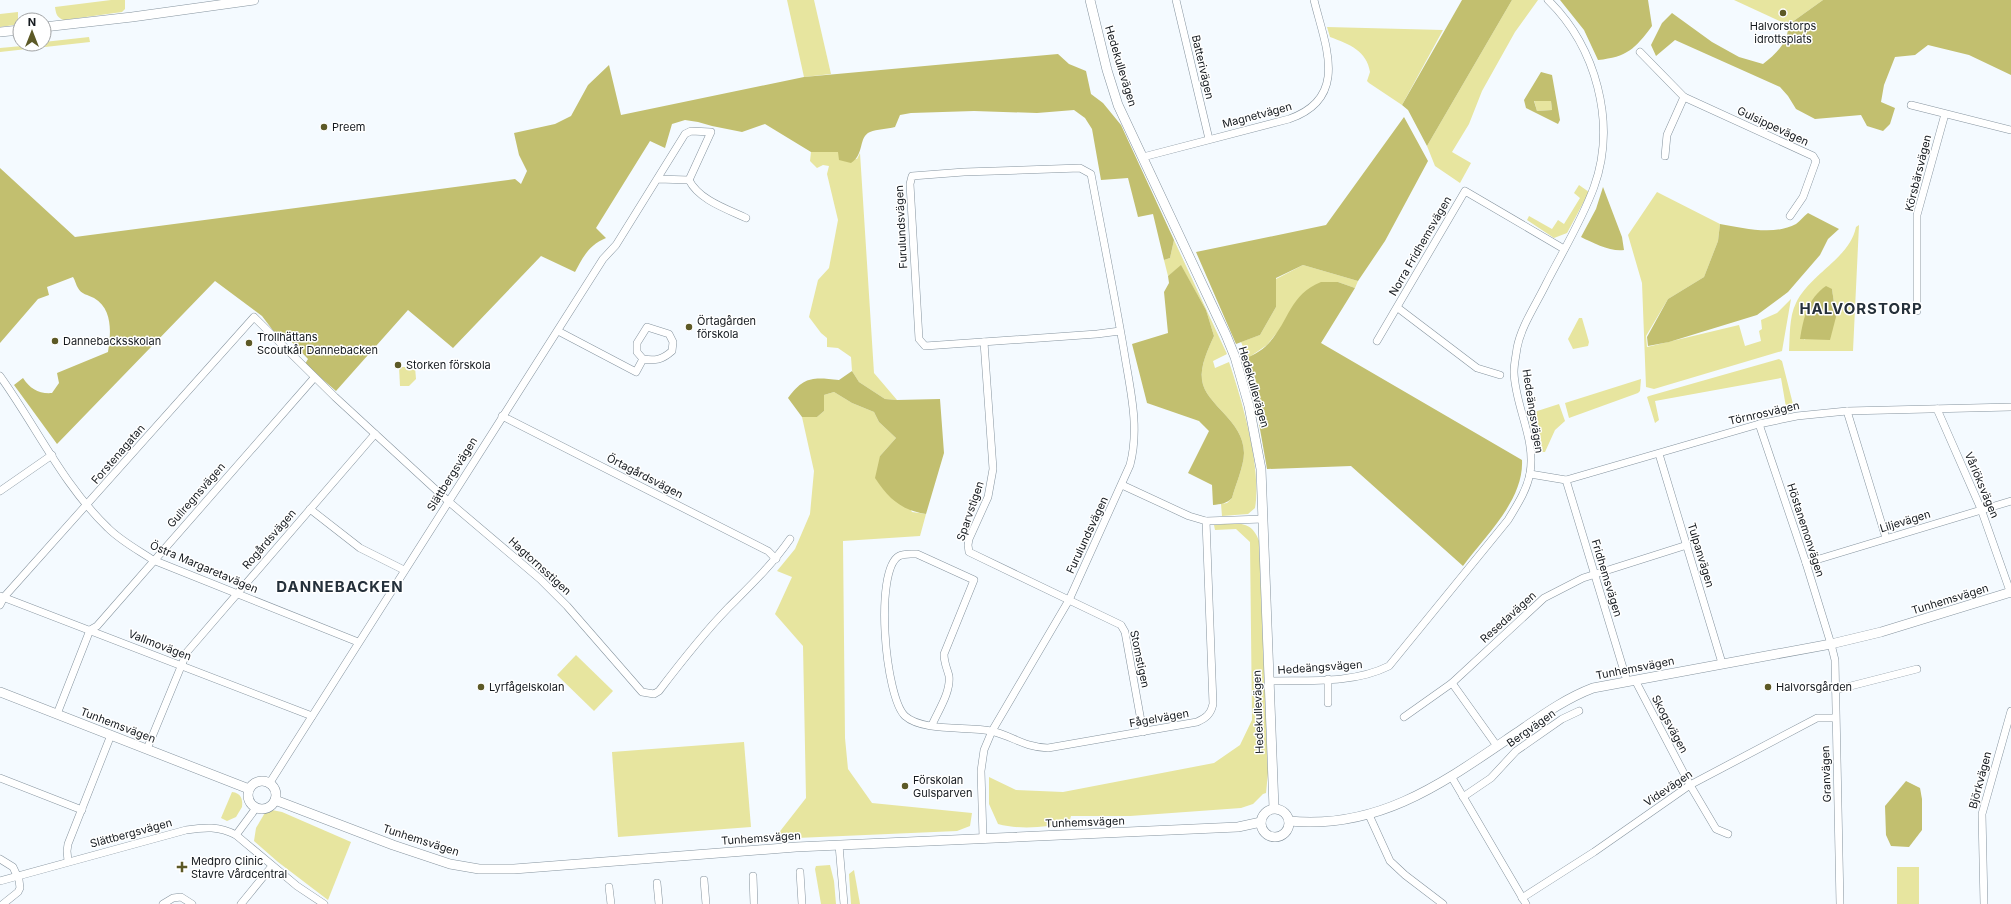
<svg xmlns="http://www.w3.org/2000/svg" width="2011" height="904" font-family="Inter,sans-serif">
<rect width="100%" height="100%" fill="#f4faff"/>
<g fill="#e7e59f" fill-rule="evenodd">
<path d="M111,0h14v9l-3,3 -58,8c-7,-2 -8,-6 -9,-13z"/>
<polygon points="787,0 814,0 831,74 804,77"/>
<polygon points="1512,0 1538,0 1515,32 1482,91 1469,124 1452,152 1471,163 1460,183 1435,166 1427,146"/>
<polygon points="1734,0 1823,0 1788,25"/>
<polygon points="18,12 18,23 14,25 0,27 0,14"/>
<path d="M1327,27l116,3 -41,75 -33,-22 -2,-2 3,-9c-3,-21 -21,-28 -40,-35z"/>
<polygon points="89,37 90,42 0,52 0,48 44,44 44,42"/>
<polygon points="1534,100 1551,101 1552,110 1537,111"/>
<polygon points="821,151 839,152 857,159 860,153 874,373 897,400 885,399 859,382 852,371 851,357 838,348 827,347 827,338 821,333 809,317 818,280 829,268 838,220 827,174 829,166 823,165 817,168 810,161 811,152"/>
<polygon points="1579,185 1589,192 1567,233 1554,238 1527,220 1529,216 1552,229 1558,220 1564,224 1580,198 1574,193"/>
<polygon points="1657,192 1720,224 1718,241 1704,277 1668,299 1646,336 1647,347 1739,325 1745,346 1761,341 1759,331 1762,329 1761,320 1777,313 1791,299 1782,351 1654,389 1646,387 1642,283 1628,235"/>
<path d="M1859,225l-6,126h-64c1,-15 0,-34 7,-48 14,-29 54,-45 60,-76zM1832,289l4,28 -32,23z"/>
<path d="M1174,240l53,114 -14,7 2,7 14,-6c13,38 33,107 26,146l-7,6 -26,2 -1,-12 6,-1 5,-5c3,-12 12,-32 12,-45 0,-33 -39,-48 -42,-73 -2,-14 6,-31 12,-44l-8,-26 -25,-44 -13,10 -4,-16 6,-2z"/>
<polygon points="1303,265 1358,281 1355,288 1338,282 1275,335 1267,345 1248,358 1241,342 1260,335 1276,307 1276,279"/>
<polygon points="1579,318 1582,318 1589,342 1588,346 1573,349 1568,339"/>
<polygon points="1779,359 1782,361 1794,408 1793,411 1787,413 1781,378 1655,401 1659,420 1655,423 1647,397 1649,396"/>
<polygon points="399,367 415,367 416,379 409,386 400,386"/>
<polygon points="1641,379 1640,391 1638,393 1569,418 1565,403"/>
<polygon points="834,392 852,403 874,412 879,422 896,438 880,456 912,512 926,514 920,536 843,541 845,738 848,769 872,803 972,813 970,826 957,831 774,839 806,798 803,646 775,614 792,577 777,571 795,549 810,514 814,471 802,417 817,417 824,411 824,395"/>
<polygon points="1559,404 1565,421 1555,430 1545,452 1536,452 1528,414"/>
<path d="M1214,525c20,-1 37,-7 45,16l9,232 -2,20 -3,1 -10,10 -12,4 -111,8h-59l-2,7c-22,4 -49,7 -71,1l-9,-20v-27l27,13 47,2 151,-29 26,-18 12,-25 -2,-178 -14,-13 -21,1z"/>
<polygon points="576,655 613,691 594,711 557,675"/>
<polygon points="744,742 751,827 618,837 612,752"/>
<path d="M232,792c9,1 11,7 10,15l-6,10 -9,4 -6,-3z"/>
<polygon points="272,810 282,812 351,842 328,900 278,862 254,841 256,828 266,811"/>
<polygon points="830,865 834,881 836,904 821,904 815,869 816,866"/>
<rect x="1897" y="867" width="22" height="37"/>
<polygon points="854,870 860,904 851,904 849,874"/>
</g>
<g fill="#c2bf6f" fill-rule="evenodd">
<polygon points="1462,0 1512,0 1427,146 1408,110 1402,105"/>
<path d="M1560,0h88l4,26c-17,23 -25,31 -54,34l-14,-30z"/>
<path d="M1823,0h188v75l-42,-20 -41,-10 -13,10 -20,2 -11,28 -3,17 14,6 -5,16 -7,7 -16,-5 -6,-11 -46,4 -19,-10 -8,-13 -8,-9 -105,-47 -19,16 -5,-11 11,-22 10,-10 40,29 27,15 24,7c13,-10 26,-22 25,-39z"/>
<path d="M1058,54l11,10 17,7 5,23 12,9 18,22 53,115 -4,18 -6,2 -11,-46 -15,3 -10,-39 -27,2 -9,-51 -7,-11 -11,-8 -37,3 -63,-2 -63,2 -11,2 -5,12c-8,2 -18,2 -25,5 -12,5 -5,22 -19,31l-12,-3 -1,-8h-27l-46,-28 -23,8 -30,-6 -14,-4 -13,-2 -13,4 -7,24 -15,-7 -54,87 10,10c-17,7 -23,19 -31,34l-34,-16 -88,92 -45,-38 -72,81 -31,-27 3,-5 -22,-23 -5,5 -19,-25 -47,-35 -158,163 -43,-59 9,-7c7,11 16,16 29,15l7,-10 -2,-10 51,-21c3,-19 5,-43 -14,-54 -6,-3 -13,-4 -16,-10 -2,-3 -3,-8 -5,-11l-26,10 2,8 -11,4 -38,44v-175l75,69 440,-58 6,5 6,-13 -8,-16 -5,-22 41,-9 16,-8 17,-31 21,-20 12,50 183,-38z"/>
<path d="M1541,72l11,3 8,45 -2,4 -32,-16 -2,-8zM1534,101h17l1,9 -15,1z"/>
<polygon points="1404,117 1428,161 1385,241 1358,281 1303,265 1276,278 1276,307 1260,335 1236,344 1196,252 1326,225"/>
<path d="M1603,187l19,50 2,13c-13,2 -31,-7 -43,-13l15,-28z"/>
<path d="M1808,213l31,16 -11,10 -8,16 -32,37 -31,23 -88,27 -21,4 -1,-9 21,-38 36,-22 14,-36 2,-17c23,4 54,12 76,0 4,-3 8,-8 12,-11z"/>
<path d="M1181,265l25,45 8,26c-6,13 -14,30 -12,44 3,25 42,40 42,73 0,13 -9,33 -12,45 -6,6 -11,6 -19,7l-1,-20 -24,-12 21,-42 -10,-10 -52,-18 -15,-59 36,-11 -4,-41 5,-9 -1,-7z"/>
<path d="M1321,282h17l17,6 -34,55 201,117c2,40 -36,75 -59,106l-112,-100 -84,3 -13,-74 -13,-35c9,-3 21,-9 27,-16 21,-22 21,-49 53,-62z"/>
<path d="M1826,286l6,3 4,28 -6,23 -30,-1c3,-20 8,-41 26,-53z"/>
<path d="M852,371l7,11 26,17 12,1 43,-1 4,54 -18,61c-25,-4 -37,-15 -51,-36l5,-22 16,-18 -17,-16 -5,-10 -22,-9 -18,-11 -10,3v16l-7,6h-15l-14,-19c16,-22 25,-21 51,-18z"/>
<polygon points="1906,781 1920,788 1922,799 1922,830 1909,847 1891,846 1886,835 1885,806"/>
</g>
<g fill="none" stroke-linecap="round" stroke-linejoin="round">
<defs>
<g id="minor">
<polyline points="1176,0 1209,139"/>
<polyline points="1640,52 1684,97 1813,156 1816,161 1803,197 1790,216"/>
<polyline points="1911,105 2011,130"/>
<polyline points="1665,156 1667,135 1684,97"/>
<path d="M1143,157l146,-38c61,-21 36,-74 25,-119"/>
<path d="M689,180c10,20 38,29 57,38"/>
<polyline points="1398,308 1477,368 1500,375"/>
<polyline points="1917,311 1917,215 1945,114"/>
<path d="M558,331l78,41 7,-13c12,2 19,1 29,-8l1,-9 -4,-8 -22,-7 -10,16v9l6,7"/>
<polyline points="1377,341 1465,191 1564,249"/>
<polyline points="984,342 993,469 988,497 969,539 968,545 969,552 1121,625 1125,632 1143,732"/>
<path d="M0,376c36,50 63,109 108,152 13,13 30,22 45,32l205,82"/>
<polyline points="1937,409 1981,509 2011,594"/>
<polyline points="1847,411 1886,538"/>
<polyline points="502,416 768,551 776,559"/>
<polyline points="1759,424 1806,563 1831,644 1835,660 1840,904"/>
<polyline points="1659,454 1722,663"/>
<polyline points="1530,474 1566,480 1759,424 1797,416 1847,411 2011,407"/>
<polyline points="1566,480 1627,681"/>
<polyline points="0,491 52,455"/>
<polyline points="310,509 360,548 404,570"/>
<polyline points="1206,521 1263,519"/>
<polyline points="1806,563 2011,501"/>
<polyline points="0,596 312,716"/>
<path d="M0,605l4,-8 250,-280 81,80 113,104 92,78 27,27 75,86 12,2 5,-3c22,-29 44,-57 69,-83 22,-22 44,-43 62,-69"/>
<polyline points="1328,679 1328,703"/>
<polyline points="1635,680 1690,785 1716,829 1728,834"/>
<path d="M1269,681c39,-1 84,3 120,-15l119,-146c9,-15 19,-30 22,-47 6,-35 -15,-66 -16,-101 0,-8 2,-16 3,-24 4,-22 20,-45 30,-66 16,-31 35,-62 47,-95 23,-64 2,-140 -46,-187"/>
<polyline points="1452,683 1497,746"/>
<polyline points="1835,690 1917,669"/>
<polyline points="57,714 90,630 97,626 314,378"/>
<polyline points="1404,717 1452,683 1544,598 1583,578 1687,545"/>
<path d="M932,725c6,-14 19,-33 17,-49 -2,-8 -5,-13 -5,-22l30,-74 -57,-26c-6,0 -13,-1 -18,2 -25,14 -14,141 6,160 18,16 63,10 86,15 22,5 32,16 57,17l149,-26c9,-4 14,-8 16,-18l-7,-183 -17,-5 -67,-31"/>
<polyline points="147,749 187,652 375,434"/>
<polyline points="1451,776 1526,904"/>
<polyline points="0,778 82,810"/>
<polyline points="269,784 603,259 616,245 685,134 691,131 711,132 689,180 658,179"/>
<polyline points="1463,797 1491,778 1516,751 1562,719 1579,711"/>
<polyline points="1369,815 1390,861 1405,875 1443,904"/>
<polyline points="236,835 256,808"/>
<path d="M983,838l-2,-67 3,-21 8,-19 77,-131 61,-135c10,-38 0,-76 -6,-114 -10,-59 -22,-118 -33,-177l-11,-6 -116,4 -52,4 -2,8 9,155 6,7 172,-12 23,-3"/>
<polyline points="839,845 844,904"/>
<polyline points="0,859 13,867 19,880 20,888 18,892 3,904"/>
<polyline points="68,861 67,851 68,844 111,735"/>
<polyline points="800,872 802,904"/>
<polyline points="753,876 754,904"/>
<polyline points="704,880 706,904"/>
<path d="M0,881l186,-51c19,-3 33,-4 50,5l61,51 27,18"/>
<polyline points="657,883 659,904"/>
<polyline points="609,887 611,904"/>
<polyline points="1522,898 1594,852 1690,785 1817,718 1835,718"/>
<polyline points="163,904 173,898 181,897 192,904"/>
<polyline points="241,904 272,866"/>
<polyline points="1984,904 1982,814 2011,711"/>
</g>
<g id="tertiary">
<polyline points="1090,0 1107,70 1118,105 1226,335 1235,357 1249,406 1261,469 1274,808"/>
<polyline points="44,27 132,17 254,0"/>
<polyline points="0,32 20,30"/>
<polyline points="0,692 249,789"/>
<circle cx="262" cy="795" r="14"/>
<polyline points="275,800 393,845 450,864 479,869 514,869 796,847 1238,827 1261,822"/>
<circle cx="1275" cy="823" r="14"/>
<path d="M1289,821c90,9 154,-38 226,-87 25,-17 49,-35 78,-46l238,-44 50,-12 130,-40"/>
</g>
</defs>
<use href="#minor" stroke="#86949f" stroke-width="8"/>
<use href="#tertiary" stroke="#86949f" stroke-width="10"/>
<use href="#minor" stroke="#fff" stroke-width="7"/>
<use href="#tertiary" stroke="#fff" stroke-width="9"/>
</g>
<g fill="#5c5926" stroke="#fff" stroke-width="1.5">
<circle cx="1783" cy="13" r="4"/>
<circle cx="324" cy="127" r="4"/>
<circle cx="689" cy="327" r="4"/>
<circle cx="55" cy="341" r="4"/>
<circle cx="249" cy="343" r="4"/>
<circle cx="398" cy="365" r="4"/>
<circle cx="481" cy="687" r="4"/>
<circle cx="1768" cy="687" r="4"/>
<circle cx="905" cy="786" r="4"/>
<path d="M180 861h4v4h4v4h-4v4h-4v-4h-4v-4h4z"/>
</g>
<g text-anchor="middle" stroke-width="3" stroke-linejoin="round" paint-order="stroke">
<g font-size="11" fill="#14191e" stroke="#fff" text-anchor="start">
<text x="1783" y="30" text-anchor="middle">Halvorstorps<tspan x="1783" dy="13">idrottsplats</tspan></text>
<text x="332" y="131">Preem</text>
<text x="697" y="325">Örtagården<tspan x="697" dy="13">förskola</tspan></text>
<text x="257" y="341">Trollhättans<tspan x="257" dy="13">Scoutkår Dannebacken</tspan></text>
<text x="63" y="345">Dannebacksskolan</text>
<text x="406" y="369">Storken förskola</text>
<text x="489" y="691">Lyrfågelskolan</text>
<text x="1776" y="691">Halvorsgården</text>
<text x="913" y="784">Förskolan<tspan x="913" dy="13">Gulsparven</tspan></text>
<text x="191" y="865">Medpro Clinic<tspan x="191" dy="13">Stavre Vårdcentral</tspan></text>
</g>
<g font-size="11" fill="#14191e" stroke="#fff">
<text transform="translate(1121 66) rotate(73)" y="4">Hedekullevägen</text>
<text transform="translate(1203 67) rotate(77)" y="4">Batterivägen</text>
<text transform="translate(1257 115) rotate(-15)" y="4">Magnetvägen</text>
<text transform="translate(1773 126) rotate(25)" y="4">Gulsippevägen</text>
<text transform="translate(1918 173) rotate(-76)" y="4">Körsbärsvägen</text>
<text transform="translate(901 227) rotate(-93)" y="4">Furulundsvägen</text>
<text transform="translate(1420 246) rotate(-60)" y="4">Norra Fridhemsvägen</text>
<text transform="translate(1254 387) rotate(74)" y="4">Hedekullevägen</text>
<text transform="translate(1533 411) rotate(81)" y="4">Hedeängsvägen</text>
<text transform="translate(1764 413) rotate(-13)" y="4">Törnrosvägen</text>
<text transform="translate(118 454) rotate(-49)" y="4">Forstenagatan</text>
<text transform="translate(452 474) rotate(-58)" y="4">Slättbergsvägen</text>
<text transform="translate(645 476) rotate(27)" y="4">Örtagårdsvägen</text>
<text transform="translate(1982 485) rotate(67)" y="4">Vårlöksvägen</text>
<text transform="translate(196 495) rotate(-49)" y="4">Gullregnsvägen</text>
<text transform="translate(970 511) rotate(-71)" y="4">Sparvstigen</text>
<text transform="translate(1905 521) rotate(-17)" y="4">Liljevägen</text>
<text transform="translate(1806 530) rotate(72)" y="4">Höstanemonvägen</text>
<text transform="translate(1087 535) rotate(-65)" y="4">Furulundsvägen</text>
<text transform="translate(269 539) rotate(-49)" y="4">Rogårdsvägen</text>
<text transform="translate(1701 555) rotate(73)" y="4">Tulpanvägen</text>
<text transform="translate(540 566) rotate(42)" y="4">Hagtornsstigen</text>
<text transform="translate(204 567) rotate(23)" y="4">Östra Margaretavägen</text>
<text transform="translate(1607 578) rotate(73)" y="4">Fridhemsvägen</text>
<text transform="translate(1950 599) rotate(-17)" y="4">Tunhemsvägen</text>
<text transform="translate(1508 617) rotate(-42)" y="4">Resedavägen</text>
<text transform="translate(160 645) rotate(21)" y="4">Vallmovägen</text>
<text transform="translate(1140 659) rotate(78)" y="4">Stomstigen</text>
<text transform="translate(1320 667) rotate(-4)" y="4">Hedeängsvägen</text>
<text transform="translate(1635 668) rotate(-11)" y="4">Tunhemsvägen</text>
<text transform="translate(1258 712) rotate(-92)" y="4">Hedekullevägen</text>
<text transform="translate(1159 718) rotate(-10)" y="4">Fågelvägen</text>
<text transform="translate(1670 724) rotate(62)" y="4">Skogsvägen</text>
<text transform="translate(118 725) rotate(21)" y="4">Tunhemsvägen</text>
<text transform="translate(1531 728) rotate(-35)" y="4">Bergvägen</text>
<text transform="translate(1826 774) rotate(-92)" y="4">Granvägen</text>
<text transform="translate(1980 780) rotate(-75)" y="4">Björkvägen</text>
<text transform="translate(1668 788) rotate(-34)" y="4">Videvägen</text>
<text transform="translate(1085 822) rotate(-2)" y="4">Tunhemsvägen</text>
<text transform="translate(131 833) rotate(-15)" y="4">Slättbergsvägen</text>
<text transform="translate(761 838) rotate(-4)" y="4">Tunhemsvägen</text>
<text transform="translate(421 840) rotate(18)" y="4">Tunhemsvägen</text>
</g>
<g font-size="15" font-weight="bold" letter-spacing="1" fill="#25303a" stroke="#fff">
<text x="1861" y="314">HALVORSTORP</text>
<text x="340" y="592">DANNEBACKEN</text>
</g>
</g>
<g transform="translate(32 32)"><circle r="19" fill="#ffffff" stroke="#a1a3a5"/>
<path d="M0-3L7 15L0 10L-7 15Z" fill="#5c5926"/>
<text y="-6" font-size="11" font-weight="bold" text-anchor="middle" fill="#14191e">N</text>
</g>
</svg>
